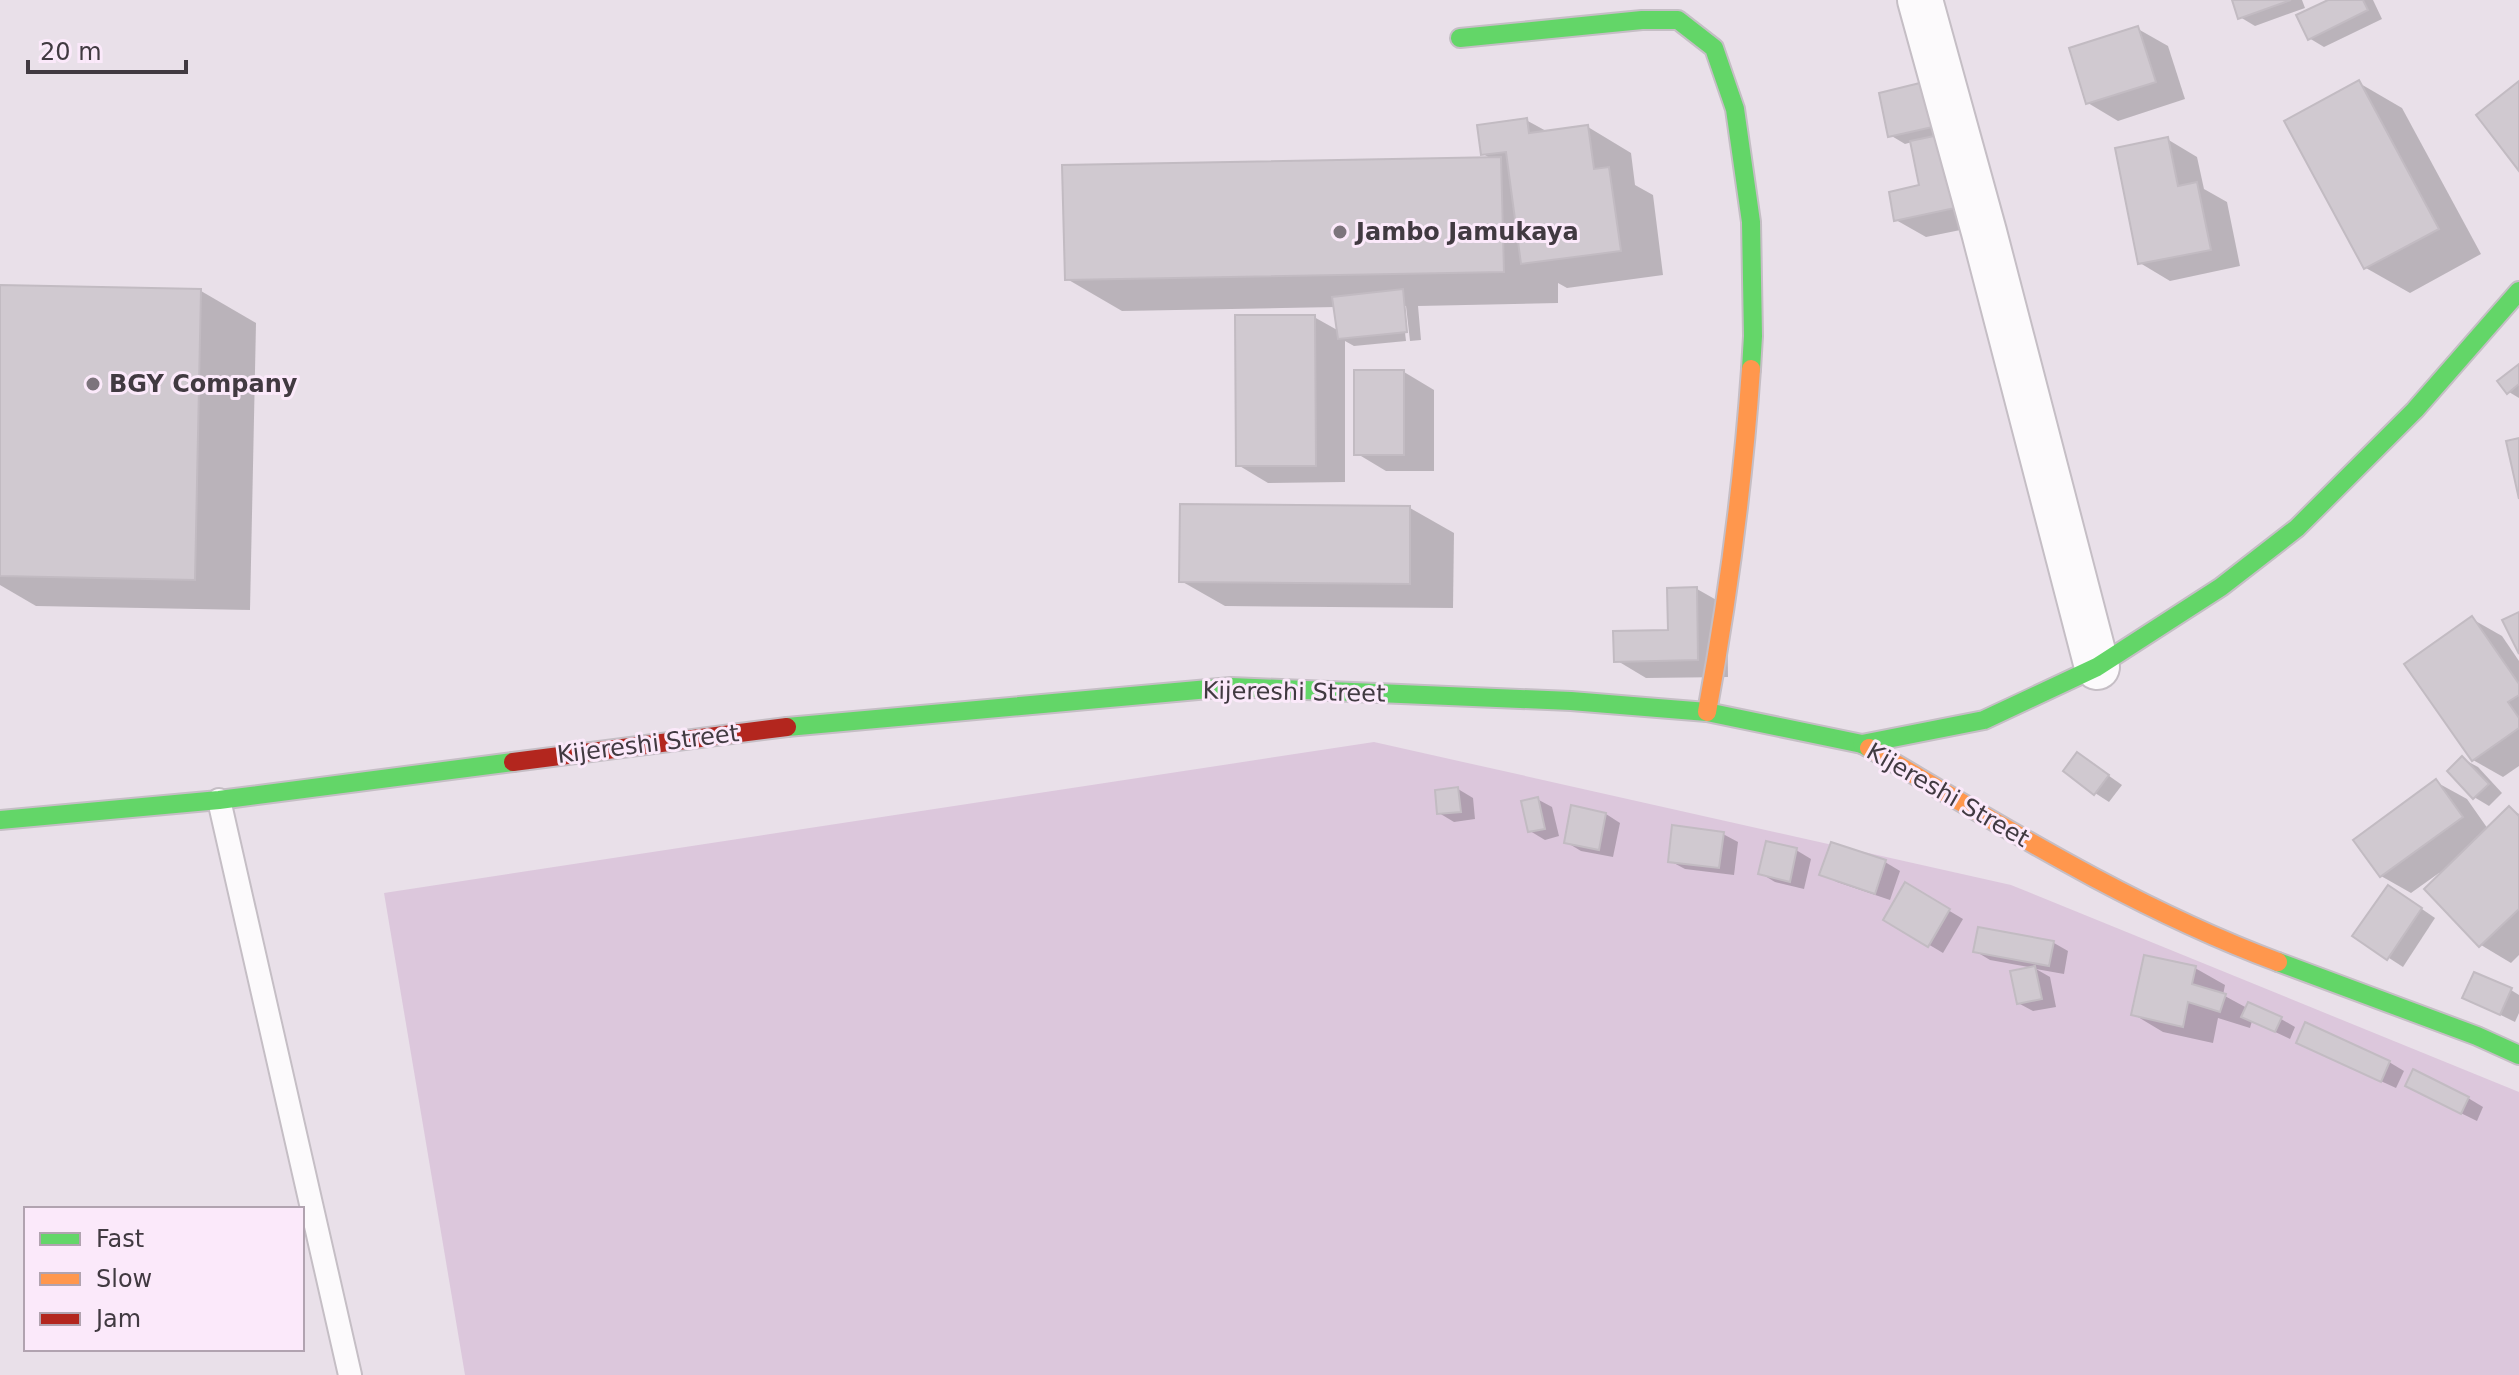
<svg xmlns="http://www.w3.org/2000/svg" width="2519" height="1375" font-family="'DejaVu Sans',sans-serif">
<rect width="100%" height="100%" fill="#e9e0e9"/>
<polygon fill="#dcc7dc" points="1374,742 2011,885 2519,1092 2519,1375 465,1375 384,893"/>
<g fill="#0003">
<polygon points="2234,0 2302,0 2305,8 2255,26 2240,17"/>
<polygon points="2332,0 2373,0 2382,19 2324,47 2309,38"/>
<polygon points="2138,29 2168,46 2185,99 2118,121 2088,103"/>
<polygon points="1928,83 1985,225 1926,237 1896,220 1922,186 1912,142 1905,144 1890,135"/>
<polygon points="2359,83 2402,108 2481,254 2410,293 2366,268"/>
<polygon points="1526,120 1548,132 1588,127 1631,153 1635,185 1653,195 1663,275 1567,288 1558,283 1558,303 1418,306 1421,340 1410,341 1406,306 1402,306 1406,341 1354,346 1345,341 1345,482 1268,483 1238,465 1314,317 1339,331 1336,307 1122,311 1067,279 1492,159 1483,154"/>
<polygon points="2167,139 2197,157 2204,189 2227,202 2240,266 2170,281 2140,263"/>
<polygon points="0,287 201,291 256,323 250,610 36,606 0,585"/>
<polygon points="2519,366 2519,398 2509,392"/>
<polygon points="1404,372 1434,390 1434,471 1386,471 1356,453"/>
<polygon points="1410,508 1454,533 1453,608 1225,606 1181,581"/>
<polygon points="1697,589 1727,606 1728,677 1646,678 1616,660 1670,632"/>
<polygon points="2472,619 2502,636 2519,661 2519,766 2503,777 2473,760"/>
<polygon points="2078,754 2122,785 2109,802 2095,793"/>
<polygon points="2463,759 2478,767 2502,793 2489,806 2474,797"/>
<polygon points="2436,782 2467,799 2488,829 2509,808 2519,814 2519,955 2511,963 2481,945 2439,873 2411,893 2381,876"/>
<polygon points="1458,789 1473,798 1475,819 1454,822 1439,813"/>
<polygon points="1537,799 1552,807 1559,836 1545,840 1530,831"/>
<polygon points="1606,814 1620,823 1613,857 1581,851 1566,842"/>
<polygon points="1723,834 1738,842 1734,875 1685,869 1670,861"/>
<polygon points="1832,845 1885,862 1900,871 1890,900 1837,882 1822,874"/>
<polygon points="1796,850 1811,859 1804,889 1775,882 1760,873"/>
<polygon points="1906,885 1963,919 1943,953 1886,919"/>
<polygon points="2403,896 2435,918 2403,967 2355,936"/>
<polygon points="2054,943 2068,951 2064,974 2036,969 2050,977 2056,1007 2033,1011 2018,1003 2034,968 1990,960 1975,951"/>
<polygon points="2195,968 2225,985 2223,995 2247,1008 2281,1019 2295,1027 2290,1039 2252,1021 2250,1028 2218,1018 2213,1043 2163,1032 2133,1014"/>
<polygon points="2511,990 2519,995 2519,1013 2515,1022 2464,997"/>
<polygon points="2313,1050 2389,1062 2404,1071 2396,1088"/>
<polygon points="2422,1094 2468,1098 2483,1107 2477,1121"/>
</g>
<g fill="#d0c9d0" stroke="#c2bbc2" stroke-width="2">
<polygon points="2232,0 2291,0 2238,19"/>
<polygon points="2328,0 2363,0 2368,10 2308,40 2296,15"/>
<polygon points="2138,26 2156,82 2086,104 2069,48"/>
<polygon points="2359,80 2439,229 2364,269 2284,121"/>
<polygon points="1928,81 1937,126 1888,137 1879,93"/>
<polygon points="2519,81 2519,171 2476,115"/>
<polygon points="1527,118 1529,133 1588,125 1594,169 1609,167 1621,251 1521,264 1506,152 1481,155 1477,125"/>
<polygon points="1939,135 1955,208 1894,221 1889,192 1919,185 1910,141"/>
<polygon points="2168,137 2178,186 2197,182 2211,250 2138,264 2115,148"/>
<polygon points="1501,157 1504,272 1065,280 1062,165"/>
<polygon points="0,285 201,289 195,580 0,576"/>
<polygon points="1403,289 1407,332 1338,339 1332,297"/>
<polygon points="1235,315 1315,315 1316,466 1236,466"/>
<polygon points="2519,364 2519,384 2507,394 2497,381"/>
<rect x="1354" y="370" width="50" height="85"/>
<polygon points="2519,438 2519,499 2506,441"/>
<polygon points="1180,504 1410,506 1410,584 1179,582"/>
<polygon points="1697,587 1698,660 1614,662 1613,631 1668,630 1667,588"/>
<polygon points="2519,612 2519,654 2502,620"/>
<polygon points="2472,616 2519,684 2519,695 2508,702 2519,718 2519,728 2472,761 2404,664"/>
<polygon points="2077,752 2109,775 2094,795 2063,771"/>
<polygon points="2462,756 2489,784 2473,799 2447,771"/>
<polygon points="2436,779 2463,817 2380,877 2353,840"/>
<polygon points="1458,787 1461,812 1437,814 1435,790"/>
<polygon points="1538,797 1545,829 1528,832 1521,801"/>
<polygon points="1571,805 1606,813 1599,850 1564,843"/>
<polygon points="2509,806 2519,816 2519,909 2479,947 2424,889"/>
<polygon points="1672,825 1724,832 1719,868 1668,862"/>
<polygon points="1766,841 1797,848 1790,882 1758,874"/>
<polygon points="1831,842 1886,860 1875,894 1819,875"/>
<polygon points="1905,882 1950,909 1928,947 1883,920"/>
<polygon points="2388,885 2422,908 2387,960 2352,936"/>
<polygon points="1978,927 2054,941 2049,966 1973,952"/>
<polygon points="2144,955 2196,966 2192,984 2226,994 2220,1012 2188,1002 2183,1027 2131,1015"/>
<polygon points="2035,966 2042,999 2017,1004 2010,971"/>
<polygon points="2474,972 2512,988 2500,1015 2462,998"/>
<polygon points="2248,1002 2282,1017 2275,1032 2241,1017"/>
<polygon points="2305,1022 2390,1061 2381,1082 2296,1043"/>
<polygon points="2413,1069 2469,1097 2461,1114 2405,1086"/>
</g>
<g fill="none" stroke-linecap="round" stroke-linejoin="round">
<defs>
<polyline id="lane" points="219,800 350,1375"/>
<polyline id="street" points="1920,0 1984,232 2097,667"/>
<g id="fast">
<polyline points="1460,38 1642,20 1678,20 1714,48 1735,109 1751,222 1753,336 1751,369"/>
<polyline points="787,727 1231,687 1571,701 1707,712 1862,744 1869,748"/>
<polyline points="1862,744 1984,720 2097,667 2221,587 2297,528 2415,410 2519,291"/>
<polyline points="0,820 219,800 513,762"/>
<polyline points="2278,962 2477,1036 2519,1055"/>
</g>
<g id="slow">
<path d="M1707,712c21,-114 36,-228 44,-343"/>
<path d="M1869,748c133,78 264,160 409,214"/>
</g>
<polyline id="jam" points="513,762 787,727"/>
</defs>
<use href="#lane" stroke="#c5bec5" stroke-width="26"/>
<use href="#street" stroke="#c5bec5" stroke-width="48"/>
<use href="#fast" stroke="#c5bec5" stroke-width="22"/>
<use href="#slow" stroke="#c5bec5" stroke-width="22"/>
<use href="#jam" stroke="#c5bec5" stroke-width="22"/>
<use href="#lane" stroke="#fcfafc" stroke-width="22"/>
<use href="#street" stroke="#fcfafc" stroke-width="44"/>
<use href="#fast" stroke="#63d668" stroke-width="18"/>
<use href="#slow" stroke="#ff974d" stroke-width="18"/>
<use href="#jam" stroke="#b3261e" stroke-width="18"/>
</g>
<g fill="#7c747c" stroke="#fbe9fa" stroke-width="3">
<circle cx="1340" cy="232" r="8"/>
<circle cx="93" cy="384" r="8"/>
</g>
<g text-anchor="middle" stroke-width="6" stroke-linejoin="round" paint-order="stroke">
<g font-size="24" font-weight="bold" fill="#413a41" stroke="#fbe9fa" text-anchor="start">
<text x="1356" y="240">Jambo Jamukaya</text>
<text x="109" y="392">BGY Company</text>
</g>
<g font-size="24" fill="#413a41" stroke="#fbe9fa">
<text transform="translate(1294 692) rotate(1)" y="8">Kijereshi Street</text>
<text transform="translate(648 744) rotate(-7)" y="8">Kijereshi Street</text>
<text transform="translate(1948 795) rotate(30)" y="8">Kijereshi Street</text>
</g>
</g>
<rect x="24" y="1207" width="280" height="144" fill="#fbe9fa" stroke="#b1a3b0" stroke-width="2"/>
<rect x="40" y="1233" width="40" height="12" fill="#63d668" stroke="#b1a3b0" stroke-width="2"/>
<text x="96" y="1247" font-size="24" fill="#413a41">Fast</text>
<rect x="40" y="1273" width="40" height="12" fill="#ff974d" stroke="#b1a3b0" stroke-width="2"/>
<text x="96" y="1287" font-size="24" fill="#413a41">Slow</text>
<rect x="40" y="1313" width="40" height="12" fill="#b3261e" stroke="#b1a3b0" stroke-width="2"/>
<text x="96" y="1327" font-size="24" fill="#413a41">Jam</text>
<path d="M28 60v12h158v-12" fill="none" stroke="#413a41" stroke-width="4"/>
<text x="40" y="60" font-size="24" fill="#413a41" stroke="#fbe9fa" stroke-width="6" paint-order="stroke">20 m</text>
</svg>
